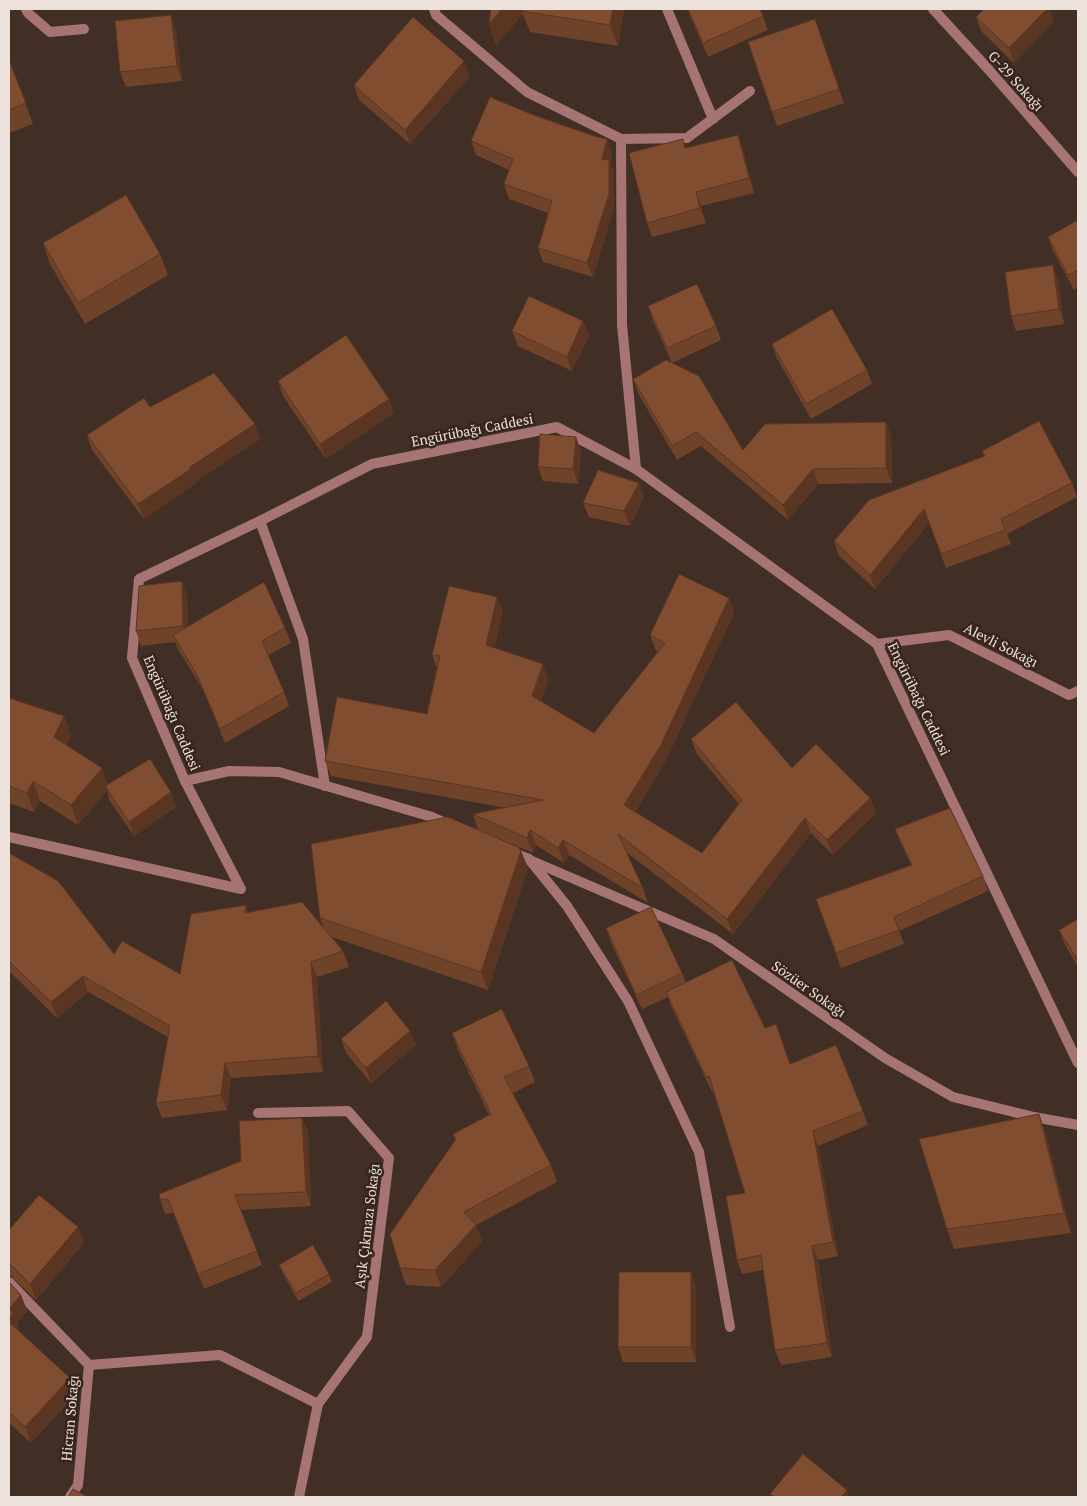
<svg xmlns="http://www.w3.org/2000/svg" width="1087" height="1506" font-family="'PT Serif',serif">
<rect width="100%" height="100%" fill="#412f26"/>
<g fill="none" stroke-linecap="round" stroke-linejoin="round">
<g stroke="#a67473" stroke-width="10">
<polyline points="26,9 28,13 50,32 84,29"/>
<polyline points="434,9 436,15 527,92 621,139 622,325 636,469"/>
<polyline points="667,9 713,119"/>
<polyline points="933,9 989,70 1078,172"/>
<polyline points="621,139 687,138 750,91"/>
<polyline points="260,521 303,639 325,786"/>
<polyline points="877,644 949,635 1069,695 1078,691"/>
<polyline points="185,781 229,771 279,772 432,817 450,825"/>
<polyline points="9,837 241,889 185,781 132,658 139,579 260,521 372,464 557,427 636,469 877,644 1078,1063"/>
<polyline points="511,852 529,859 567,906 628,1001 699,1152 730,1327"/>
<polyline points="532,861 714,939 885,1058 953,1097 1034,1117 1078,1125"/>
<polyline points="258,1113 348,1111 389,1158 367,1337 318,1404"/>
<polyline points="9,1282 89,1365 78,1485 70,1497"/>
<polyline points="89,1365 220,1355 318,1404 299,1497"/>
</g>
</g>
<g fill="#6f422a">
<polygon points="491,9 624,9 618,46 530,32 523,14 496,45 489,24"/>
<polygon points="687,9 760,9 768,30 708,57"/>
<polygon points="171,15 176,30 182,81 126,87 120,72"/>
<polygon points="976,17 1054,22 1014,63 981,31"/>
<polygon points="815,19 844,103 777,126 748,42"/>
<polygon points="9,60 33,124 9,133"/>
<polygon points="470,76 410,144 359,100 354,85"/>
<polygon points="471,141 612,153 610,162 614,173 614,208 593,277 543,262 538,248 548,213 509,199 504,184 509,170 476,155"/>
<polygon points="686,147 743,149 754,193 701,206 706,223 652,237 647,223"/>
<polygon points="1078,220 1078,287 1074,290 1053,251 1048,237"/>
<polygon points="43,243 160,254 168,275 85,324 50,264"/>
<polygon points="1058,279 1064,324 1016,331 1011,316"/>
<polygon points="648,306 716,326 721,340 672,363 653,321"/>
<polygon points="583,321 589,336 572,371 518,346 512,331"/>
<polygon points="772,344 867,370 872,384 811,419 777,358"/>
<polygon points="633,379 743,450 886,422 891,436 892,483 818,484 788,520 701,446 677,460 638,393"/>
<polygon points="278,381 389,399 394,413 326,459 283,396"/>
<polygon points="150,407 260,439 195,482 196,483 144,519 92,450 87,435"/>
<polygon points="576,437 581,452 578,484 543,481 538,467"/>
<polygon points="982,451 1072,483 1077,497 1007,534 1011,544 946,568 929,523 875,589 839,556 834,541 984,457"/>
<polygon points="639,483 644,497 630,526 589,517 583,503"/>
<polygon points="187,596 188,626 285,628 291,643 268,655 284,692 289,706 225,743 203,690 178,649 175,642 141,646 136,631"/>
<polygon points="729,598 734,613 666,760 635,812 702,853 739,804 697,754 691,739 792,768 870,798 876,813 833,855 811,833 733,934 626,852 643,888 648,903 569,855 564,863 536,845 533,853 478,830 473,814 506,808 331,776 325,761 427,714 437,668 432,655 503,612 494,648 543,664 548,680 541,701 594,733 658,652 656,651 650,635"/>
<polygon points="9,698 64,716 71,736 66,745 108,784 176,807 134,836 110,801 107,790 78,825 40,801 34,812 9,803"/>
<polygon points="895,829 983,876 988,891 899,931 904,944 841,968 816,899 911,865 901,844"/>
<polygon points="521,851 528,868 488,990 332,937 343,951 349,967 317,977 323,1072 231,1078 227,1110 162,1118 156,1103 168,1037 88,992 57,1018 9,971 9,853 114,954 180,974 249,912 324,928 320,918"/>
<polygon points="1078,919 1078,967 1065,945 1059,930"/>
<polygon points="606,928 682,973 686,982 765,1028 790,1064 863,1111 868,1125 818,1146 838,1256 818,1260 832,1357 781,1365 775,1350 763,1270 742,1274 737,1260 745,1193 714,1091 712,1092 671,1006 668,997 642,1009 611,943"/>
<polygon points="410,1031 416,1045 371,1083 346,1053 341,1039"/>
<polygon points="452,1033 529,1066 535,1082 513,1093 551,1165 557,1182 476,1225 482,1241 441,1287 406,1285 400,1268 455,1140 453,1134 489,1115 458,1050"/>
<polygon points="1039,1114 1046,1135 1071,1233 954,1249 947,1229"/>
<polygon points="302,1118 308,1132 311,1206 241,1210 262,1265 204,1289 173,1213 165,1214 160,1199 241,1161"/>
<polygon points="78,1227 84,1243 36,1300 11,1276 9,1276 9,1230"/>
<polygon points="279,1265 329,1274 332,1282 298,1301 282,1272"/>
<polygon points="9,1282 21,1295 27,1311 17,1323 19,1329 18,1330 76,1394 31,1443 9,1423"/>
<polygon points="696,1286 696,1362 623,1362 618,1347"/>
</g>
<g fill="#5a3622">
<polygon points="502,9 528,9 522,11 523,14 496,45 489,24"/>
<polygon points="613,9 624,9 618,46 610,25"/>
<polygon points="1047,9 1050,9 1054,22 1014,63 1009,48"/>
<polygon points="171,15 176,30 182,81 177,66"/>
<polygon points="464,61 470,76 410,144 405,130"/>
<polygon points="738,135 743,149 754,193 749,178"/>
<polygon points="607,139 612,153 610,162 614,173 614,208 593,277 587,263 602,160"/>
<polygon points="696,192 701,206 706,223 700,208"/>
<polygon points="1053,265 1058,279 1064,324 1059,309"/>
<polygon points="583,321 589,336 572,371 567,357"/>
<polygon points="389,399 394,413 326,459 320,444"/>
<polygon points="886,422 891,436 892,483 886,468"/>
<polygon points="255,424 260,439 195,482 196,483 144,519 138,504 190,467"/>
<polygon points="576,437 581,452 578,484 573,469"/>
<polygon points="813,469 818,484 788,520 783,505"/>
<polygon points="639,483 644,497 630,526 624,511"/>
<polygon points="924,509 929,523 875,589 870,575"/>
<polygon points="182,581 187,596 188,641 183,626"/>
<polygon points="497,597 503,612 491,661 486,645"/>
<polygon points="729,598 734,613 666,760 629,821 624,805"/>
<polygon points="543,664 548,680 538,711 532,696"/>
<polygon points="64,716 71,736 61,756 54,737"/>
<polygon points="102,768 109,787 105,786 107,790 78,825 71,805"/>
<polygon points="33,781 40,801 34,812 27,793"/>
<polygon points="171,792 176,807 134,836 129,822"/>
<polygon points="870,798 876,813 833,855 827,840"/>
<polygon points="805,818 811,833 733,934 727,919"/>
<polygon points="530,830 536,845 533,853 527,838"/>
<polygon points="563,840 569,855 564,863 558,848"/>
<polygon points="521,851 528,868 488,990 481,972"/>
<polygon points="246,905 252,921 245,913"/>
<polygon points="311,962 317,977 323,1072 318,1056"/>
<polygon points="83,976 88,992 57,1018 51,1002"/>
<polygon points="410,1031 416,1045 371,1083 366,1068"/>
<polygon points="225,1063 231,1078 227,1110 221,1095"/>
<polygon points="1039,1114 1046,1135 1071,1233 1064,1213"/>
<polygon points="302,1118 308,1132 311,1206 306,1192"/>
<polygon points="813,1131 818,1146 838,1256 833,1242"/>
<polygon points="476,1225 482,1241 441,1287 435,1270"/>
<polygon points="78,1227 84,1243 36,1300 30,1284"/>
<polygon points="812,1246 818,1260 832,1357 827,1343"/>
<polygon points="691,1272 696,1286 696,1362 691,1347"/>
<polygon points="21,1295 27,1311 17,1323 19,1329 13,1336 9,1325 9,1309"/>
<polygon points="70,1378 76,1394 31,1443 25,1427"/>
<polygon points="847,1490 850,1497 841,1497"/>
</g>
<g fill="#814d31" stroke="#5a3622">
<polygon points="491,9 502,9 489,24"/>
<polygon points="523,9 613,9 610,25 522,11"/>
<polygon points="688,9 760,9 763,16 703,43"/>
<polygon points="984,9 1047,9 1009,48 976,17"/>
<polygon points="171,15 177,66 120,72 115,21"/>
<polygon points="413,17 464,61 405,130 354,85"/>
<polygon points="815,19 839,89 772,112 748,42"/>
<polygon points="9,60 26,103 9,110"/>
<polygon points="490,97 531,114 594,136 607,139 602,160 609,159 609,194 587,263 538,248 552,201 504,184 513,159 471,141"/>
<polygon points="738,135 749,178 696,192 700,208 647,223 629,153 683,139 685,148"/>
<polygon points="126,195 160,254 78,303 43,243"/>
<polygon points="1078,220 1078,270 1068,275 1048,237"/>
<polygon points="1053,265 1059,309 1011,316 1005,272"/>
<polygon points="697,284 716,326 667,348 648,306"/>
<polygon points="529,296 583,321 567,357 512,331"/>
<polygon points="832,309 867,370 806,404 772,344"/>
<polygon points="346,335 389,399 320,444 278,381"/>
<polygon points="666,360 699,376 743,450 765,424 886,422 886,468 813,469 783,505 696,432 672,446 633,379"/>
<polygon points="214,373 255,424 190,467 191,469 138,504 87,435 144,398 150,407"/>
<polygon points="1039,421 1072,483 1001,519 1005,530 941,554 924,509 870,575 834,541 869,500 985,456 982,451"/>
<polygon points="540,434 576,437 573,469 538,467"/>
<polygon points="598,470 639,483 624,511 583,503"/>
<polygon points="679,574 729,598 661,745 624,805 702,853 742,800 691,739 736,702 792,768 816,744 870,798 827,840 805,818 727,919 618,834 643,888 563,840 558,848 530,830 527,838 473,814 543,800 325,761 337,697 427,714 440,656 432,655 449,586 497,597 486,645 543,664 532,696 594,733 665,643 650,635"/>
<polygon points="182,581 183,626 136,631 139,586"/>
<polygon points="264,582 285,628 262,641 284,692 220,729 197,675 173,635"/>
<polygon points="9,698 64,716 54,737 102,768 71,805 33,781 27,793 9,786"/>
<polygon points="150,759 171,792 129,822 105,786"/>
<polygon points="950,808 983,876 894,917 899,930 836,953 816,899 912,865 895,829"/>
<polygon points="448,817 518,847 521,851 481,972 320,918 311,844"/>
<polygon points="9,853 58,881 114,954 122,941 180,974 191,914 246,905 245,913 302,902 343,951 311,962 318,1056 225,1063 221,1095 156,1103 170,1026 83,976 51,1002 9,961"/>
<polygon points="651,907 682,973 636,995 606,928"/>
<polygon points="1078,919 1078,961 1059,930"/>
<polygon points="732,960 765,1028 776,1024 790,1064 836,1045 863,1111 813,1131 833,1242 812,1246 827,1343 775,1350 761,1255 737,1260 726,1196 745,1193 709,1076 706,1077 666,992"/>
<polygon points="386,1001 410,1031 366,1068 341,1039"/>
<polygon points="502,1009 529,1066 504,1077 551,1165 464,1212 476,1225 435,1270 400,1268 390,1234 456,1139 453,1134 491,1114 452,1033"/>
<polygon points="1039,1114 1064,1213 947,1229 919,1139"/>
<polygon points="302,1118 306,1192 235,1195 257,1251 198,1274 168,1199 160,1199 159,1194 241,1161 239,1121"/>
<polygon points="39,1195 78,1227 30,1284 9,1263 9,1230"/>
<polygon points="313,1245 329,1274 296,1293 279,1265"/>
<polygon points="619,1272 691,1272 691,1347 618,1347"/>
<polygon points="9,1282 21,1295 9,1309 13,1313 9,1318"/>
<polygon points="9,1322 70,1378 25,1427 9,1412"/>
<polygon points="803,1454 847,1490 841,1497 774,1497 770,1494"/>
<polygon points="73,1489 88,1497 68,1497"/>
</g>
<g text-anchor="middle" stroke-width="5" stroke-linejoin="round" paint-order="stroke">
<g font-size="14" fill="#ede1db" stroke="#37251c">
<text transform="translate(1016 81) rotate(48)" y="5">G-29 Sokağı</text>
<text transform="translate(472 430) rotate(-11)" y="5">Engürübağı Caddesi</text>
<text transform="translate(1001 645) rotate(27)" y="5">Alevli Sokağı</text>
<text transform="translate(919 699) rotate(64)" y="5">Engürübağı Caddesi</text>
<text transform="translate(172 713) rotate(67)" y="5">Engürübağı Caddesi</text>
<text transform="translate(809 989) rotate(35)" y="5">Sözüer Sokağı</text>
<text transform="translate(367 1226) rotate(-83)" y="5">Aşık Çıkmazı Sokağı</text>
<text transform="translate(70 1418) rotate(-85)" y="5">Hicran Sokağı</text>
</g>
</g>
<rect width="1087" height="1506" fill="none" stroke="#ede1db" stroke-width="20"/>
</svg>
